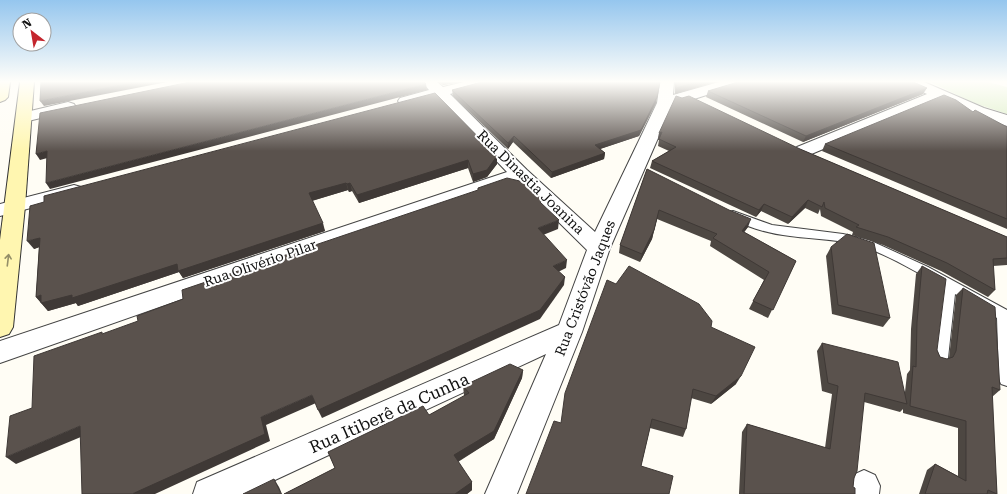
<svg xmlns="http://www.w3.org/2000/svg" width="1007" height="494" font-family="'Roboto Serif',serif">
<rect width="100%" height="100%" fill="#fffdf5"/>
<polygon fill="#d5ebbd" points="930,82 988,82 1007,87 1007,114 974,103"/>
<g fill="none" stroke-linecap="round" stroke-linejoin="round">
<defs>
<path id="service" d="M733,211l39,14 71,9 26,6 59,27 79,43v76l-6,-2 -2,-5 -2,-61 -42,-24 -7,64 -2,5 -6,2 -6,-2 -2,-5 10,-72c-26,-14 -60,-35 -88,-42 -21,-5 -43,-5 -64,-8 -21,-2 -42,-9 -61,-18l-2,-3 2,-3z"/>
<g id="minor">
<polygon points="425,82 437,82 443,87 464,82 487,82 485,85 450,94 527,170 595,232 657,103 660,82 674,82 673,95 719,82 740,82 738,85 672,106 610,248 582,332 517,494 485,494 546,354 245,494 193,494 197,482 559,325 587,250 517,181 0,363 0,341 507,172 436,98 406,106 400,104 398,101 400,98 429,90 424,84"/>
<polygon points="906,82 924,82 984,108 1007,115 1007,126 972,114 940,100 809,155 803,156 797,155 794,151 797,147 927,94 908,85"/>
<polygon points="68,102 74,104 76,107 74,110 24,122 18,120 16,117 18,114"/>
<polygon points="74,185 81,187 84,191 81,195 0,216 0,204"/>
<polygon points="864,470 875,475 880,486 879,494 847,494 848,486 853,475"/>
</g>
<g id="secondary">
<polygon points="0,82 10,82 8,97 5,100 0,102"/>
<polygon points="20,82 34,82 25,206 13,327 9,334 0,337 0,240"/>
</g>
</defs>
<use href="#service" stroke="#444" stroke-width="2"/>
<use href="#minor" stroke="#444" stroke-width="2"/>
<use href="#secondary" stroke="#333" stroke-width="2"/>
<use href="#service" fill="#fff" fill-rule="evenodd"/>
<use href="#minor" fill="#fff" fill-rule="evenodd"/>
<use href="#secondary" fill="#fff6b0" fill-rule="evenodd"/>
</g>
<g fill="#4d4742">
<polygon points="438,82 461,82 443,85"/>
<polygon points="675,82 715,82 675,94"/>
<polygon points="452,90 656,103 639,136 600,149 605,153 604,159 551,178 513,142 508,149 453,96"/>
<polygon points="708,91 923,94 803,142 706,97"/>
<polygon points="973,112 1007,127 1007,229 822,151 825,144"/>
<polygon points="659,133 800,149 1007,237 1007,265 993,266 995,290 988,297 941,271 883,245 852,235 853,232 821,216 820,209 818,214 805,208 788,224 761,211 756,217 650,168 652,161 669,151 658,146 659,140 658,140"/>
<polygon points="497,156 497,164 487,177 473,182 468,168 359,203 352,191 349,192 348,190 312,201 325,231 183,278 179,272 78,306 76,303 48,311 36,297 39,247 34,249 30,206"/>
<polygon points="647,169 748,227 744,232 796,261 768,318 749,309 764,280 710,246 711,241 657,219 652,239 640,262 619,253 620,245"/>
<polygon points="831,247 890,318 883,327 832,314 826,256"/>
<polygon points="922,266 937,350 940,357 947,359 949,358 956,295 963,288 1000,390 992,397 997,494 919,494 927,470 935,464 958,476 958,428 903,413 903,409 900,412 864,402 853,487 855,494 739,494 742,432 747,424 825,448 832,394 822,391 817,351 822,343 905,392 907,374 910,370 911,329 916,274"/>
<polygon points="711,327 736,384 711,404 691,398 686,429 683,437 650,428 641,466 561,423"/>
<polygon points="523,370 522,378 494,439 458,462 472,482 472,490 467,494 284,494 335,468 328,452 429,415 465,396 464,395 463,386"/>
</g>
<g fill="#3f3936">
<polygon points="136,82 167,82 44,106 40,101"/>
<polygon points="443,82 461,82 443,85"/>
<polygon points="697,82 715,82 675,94 676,88"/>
<polygon points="426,84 427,90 50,189 46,183"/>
<polygon points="927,88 923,94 803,142 806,136"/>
<polygon points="657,97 656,103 639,136 594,151 595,145"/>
<polygon points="662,132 659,140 658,140 659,133"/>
<polygon points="514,136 513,142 508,149 508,143"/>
<polygon points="47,151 51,157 40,160 36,154"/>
<polygon points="605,153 604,159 551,178 552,172"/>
<polygon points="497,156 497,164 487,177 473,182 473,174"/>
<polygon points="468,160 468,168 359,203 357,195"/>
<polygon points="346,183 348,190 311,201 309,193"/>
<polygon points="350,183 352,191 349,192 347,184"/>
<polygon points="808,200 805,208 788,224 792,217"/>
<polygon points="764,204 761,211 756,217 759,210"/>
<polygon points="659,210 652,239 640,262 642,254"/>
<polygon points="751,219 748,227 739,239 742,231"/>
<polygon points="559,220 558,229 538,237 538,228"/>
<polygon points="323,223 325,231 183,278 179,272 78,306 76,303 48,311 36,297 177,264"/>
<polygon points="40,238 46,245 34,249 27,241"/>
<polygon points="567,260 566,268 552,275 553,266"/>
<polygon points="565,277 564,285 540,319 322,418 318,410"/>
<polygon points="523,370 522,378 494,439 455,463 454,455"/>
<polygon points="741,376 736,384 711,404 716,396"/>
<polygon points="312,395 316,403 266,425 270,441 155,494 132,494 261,417"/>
<polygon points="80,426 88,434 16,464 6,457"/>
<polygon points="274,479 279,487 282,494 281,494"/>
<polygon points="472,482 472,490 467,494 455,494"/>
</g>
<g fill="#5a524d" stroke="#3f3936">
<polygon points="41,82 136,82 40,101"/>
<polygon points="190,82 424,82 426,84 46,183 47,151 36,154 40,113"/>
<polygon points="482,82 660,82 657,97 641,130 595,145 605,153 552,172 514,136 508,143 452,90"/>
<polygon points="676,82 697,82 676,88"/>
<polygon points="738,82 913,82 927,88 806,136 708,91"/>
<polygon points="435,93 497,156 487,170 473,174 468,160 357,195 350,183 347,184 346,183 309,193 323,223 178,271 177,264 72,298 72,295 41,303 41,295 36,297 40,238 27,241 30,206 44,202 44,196"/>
<polygon points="944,95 956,100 973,112 975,110 1007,127 1007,219 825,144"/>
<polygon points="676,96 682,98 689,96 800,149 1007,237 1007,258 993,259 995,290 947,263 888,237 856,227 859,225 825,208 824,202 822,207 808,200 792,217 764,204 759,210 652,161 676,147 659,139 662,132 659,133"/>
<polygon points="647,169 729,210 751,219 742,231 796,261 773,310 753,301 769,272 713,238 717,234 659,210 654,230 642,254 620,245"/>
<polygon points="507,178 524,182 543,200 540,202 559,220 538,228 567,260 553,266 565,277 540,310 318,410 312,395 261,417 265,434 132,494 82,494 80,426 6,457 10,416 32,408 34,356 102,332 102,334 138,321 137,316 183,299 182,290 478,190 478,188"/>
<polygon points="847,234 874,243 890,318 838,305 831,247"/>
<polygon points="629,266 699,304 712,321 711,327 755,347 741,376 716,396 693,389 686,429 652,419 641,466 673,476 669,494 526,494 554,421 561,423 565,393 607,280 616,284"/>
<polygon points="922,266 946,279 937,350 940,357 947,359 953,357 956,351 963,288 995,307 1000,390 992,387 997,494 988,490 987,494 925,494 935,464 966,481 966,421 910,406 913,366 916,367 917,322"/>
<polygon points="822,343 898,362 907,404 865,393 857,471 854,478 853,487 855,488 855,494 744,494 747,424 830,449 838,386 828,383"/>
<polygon points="510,364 523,370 494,431 454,455 472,482 455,494 284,494 335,468 328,452 423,406 429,415 469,393 463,386"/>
<polygon points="274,479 281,494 243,494"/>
</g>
<defs><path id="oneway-shaft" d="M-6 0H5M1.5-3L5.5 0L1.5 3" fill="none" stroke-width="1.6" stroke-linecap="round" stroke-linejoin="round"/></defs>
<use stroke="#948f68" href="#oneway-shaft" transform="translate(8 260) rotate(-83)"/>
<linearGradient id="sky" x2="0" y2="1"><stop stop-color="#95c6ee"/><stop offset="0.54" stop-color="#fffefa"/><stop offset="1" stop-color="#fffefa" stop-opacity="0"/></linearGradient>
<rect width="1007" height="151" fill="url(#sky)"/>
<g text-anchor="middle" stroke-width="4" stroke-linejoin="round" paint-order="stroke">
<g font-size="14" fill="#111" stroke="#fff">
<text transform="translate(531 182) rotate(44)" y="5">Rua Dinastia Joanina</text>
<text transform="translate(260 263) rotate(-19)" y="5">Rua Olivério Pilar</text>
<text transform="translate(585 288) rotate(-69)" y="5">Rua Cristóvão Jaques</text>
</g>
<g font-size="17" fill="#111" stroke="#fff">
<text transform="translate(389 413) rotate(-24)" y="6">Rua Itiberê da Cunha</text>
</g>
</g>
<g transform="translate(32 32) rotate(329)"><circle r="19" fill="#ffffff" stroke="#a0a0a0"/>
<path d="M0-3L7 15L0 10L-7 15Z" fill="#c4262e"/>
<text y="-6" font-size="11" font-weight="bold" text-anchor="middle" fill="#111111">N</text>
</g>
</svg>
